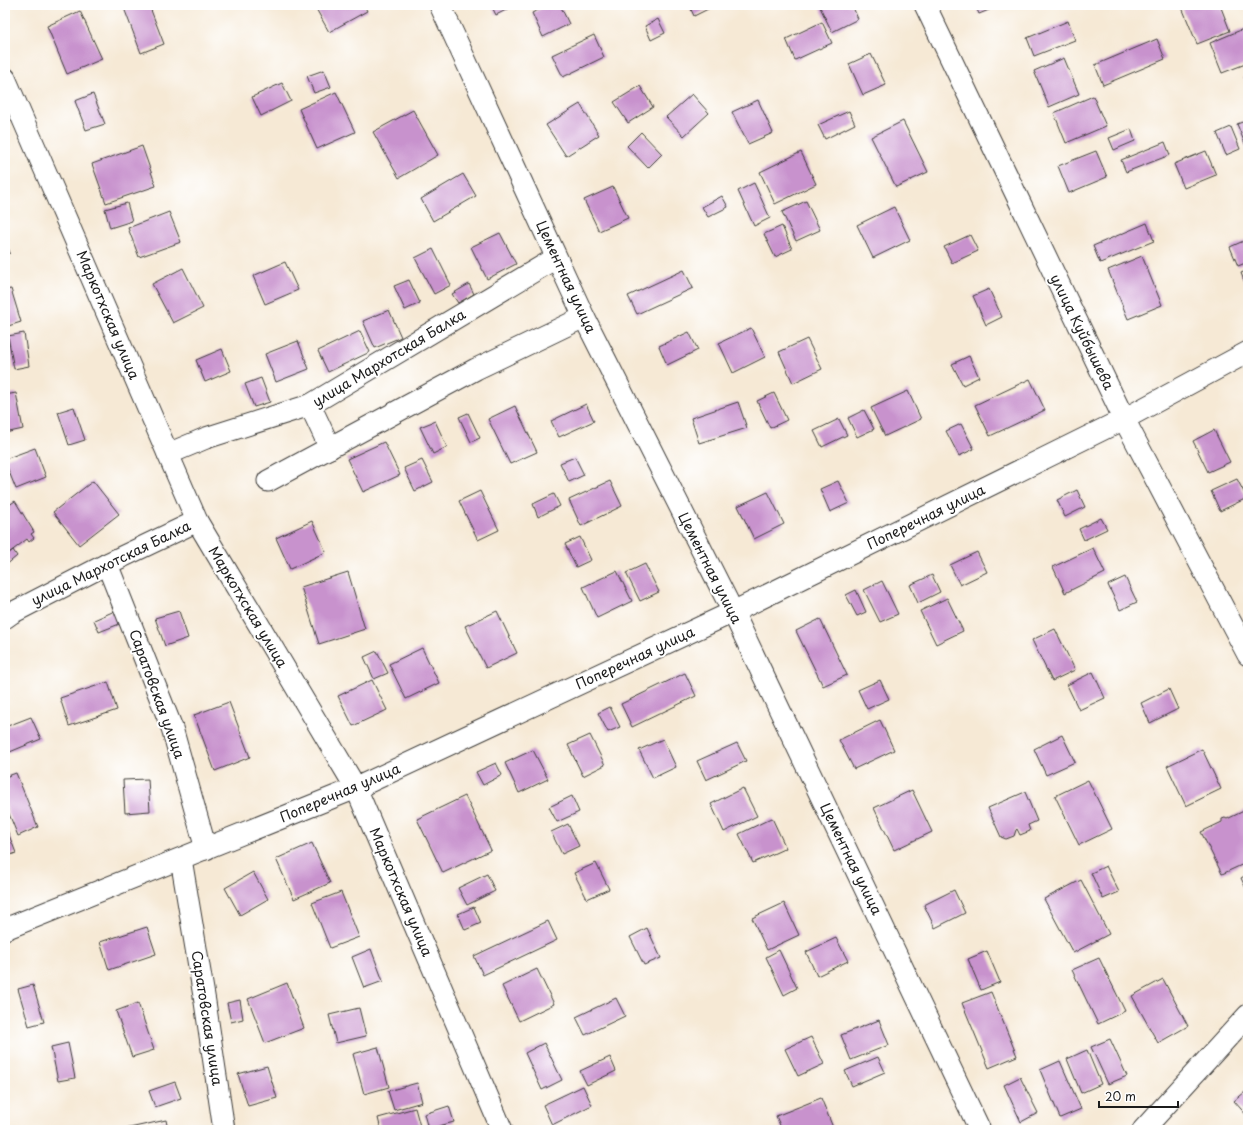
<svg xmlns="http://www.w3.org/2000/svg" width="1253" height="1135" font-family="'Playpen Sans',sans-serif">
<rect width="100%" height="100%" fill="#fff"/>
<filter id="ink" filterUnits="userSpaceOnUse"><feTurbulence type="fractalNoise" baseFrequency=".025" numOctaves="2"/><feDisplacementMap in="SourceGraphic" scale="8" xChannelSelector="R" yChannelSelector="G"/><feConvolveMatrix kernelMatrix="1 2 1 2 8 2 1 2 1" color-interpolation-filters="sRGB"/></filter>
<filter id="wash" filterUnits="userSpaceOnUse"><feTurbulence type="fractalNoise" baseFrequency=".012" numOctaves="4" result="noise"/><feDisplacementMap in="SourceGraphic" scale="16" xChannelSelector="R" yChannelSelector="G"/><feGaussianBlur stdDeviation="0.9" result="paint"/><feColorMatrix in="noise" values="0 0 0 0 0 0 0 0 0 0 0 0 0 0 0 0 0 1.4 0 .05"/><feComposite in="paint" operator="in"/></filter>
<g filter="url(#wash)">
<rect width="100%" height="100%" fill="#f6e9d5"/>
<g id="blocks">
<g fill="#c892cd">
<polygon points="132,5 149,5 164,44 141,53 124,8"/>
<polygon points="314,5 364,5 367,11 329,32"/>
<polygon points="491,5 516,5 496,15"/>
<polygon points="548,5 560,5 569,24 543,37 532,13"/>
<polygon points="689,5 711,5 712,7 694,16"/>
<polygon points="819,5 852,5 858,19 832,32"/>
<polygon points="975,5 1001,5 979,14"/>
<polygon points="1181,5 1220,5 1230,31 1197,44"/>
<polygon points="80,11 102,59 67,74 47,26"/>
<polygon points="658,19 665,33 651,40 645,26"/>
<polygon points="1068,21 1075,40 1034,56 1027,38"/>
<polygon points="822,22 832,43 795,60 786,39"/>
<polygon points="1248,27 1248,63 1222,73 1210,43"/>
<polygon points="594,35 604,57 563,77 552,55"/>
<polygon points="1157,39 1165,59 1103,85 1095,65"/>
<polygon points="871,54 886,85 863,95 849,64"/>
<polygon points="1064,58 1079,94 1049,107 1034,71"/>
<polygon points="324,70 331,87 314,93 307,76"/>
<polygon points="1248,75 1248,87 1244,77"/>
<polygon points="282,83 291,101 261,116 252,97"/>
<polygon points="640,86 653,107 628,123 614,102"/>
<polygon points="336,92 355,132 317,149 299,109"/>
<polygon points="93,94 105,124 86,130 75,101"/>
<polygon points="692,94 709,113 684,136 666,117"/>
<polygon points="1093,96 1106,126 1066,143 1054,113"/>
<polygon points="758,100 773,133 748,144 732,112"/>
<polygon points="580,104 599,135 566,156 546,125"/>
<polygon points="413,110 438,155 399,178 373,132"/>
<polygon points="849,111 855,124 825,139 818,125"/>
<polygon points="1248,120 1248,151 1237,124"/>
<polygon points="903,121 928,172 896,187 871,137"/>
<polygon points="1231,127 1240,149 1226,155 1217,133"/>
<polygon points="1131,129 1135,141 1114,150 1109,138"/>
<polygon points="641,132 662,154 648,168 627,146"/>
<polygon points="1165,142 1170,155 1126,172 1121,160"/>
<polygon points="142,146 156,186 106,203 92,164"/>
<polygon points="1096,151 1107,177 1069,193 1058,166"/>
<polygon points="1206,151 1216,175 1184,188 1174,164"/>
<polygon points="801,152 816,184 775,204 760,172"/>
<polygon points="463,174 476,196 433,221 421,199"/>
<polygon points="754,183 770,218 754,226 738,191"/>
<polygon points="613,187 628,218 599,231 584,200"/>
<polygon points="722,196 728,207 708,217 702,207"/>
<polygon points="806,201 820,230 796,241 782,212"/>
<polygon points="127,203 132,221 110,228 105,209"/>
<polygon points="894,207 910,240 873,258 857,225"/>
<polygon points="169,212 181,242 139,257 128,228"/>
<polygon points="1147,223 1154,241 1100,263 1093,246"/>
<polygon points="782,226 792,249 775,257 764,234"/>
<polygon points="500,233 516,264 487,279 471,247"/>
<polygon points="970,235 978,251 952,263 944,247"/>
<polygon points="1248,239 1248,262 1238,266 1230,247"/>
<polygon points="5,240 10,253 5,255"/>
<polygon points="433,249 451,285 434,294 415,258"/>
<polygon points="1142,256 1162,305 1128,319 1108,270"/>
<polygon points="285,262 298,290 265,304 253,276"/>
<polygon points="183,268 203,308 173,323 152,284"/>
<polygon points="684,270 693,288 637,314 628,296"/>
<polygon points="1248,270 1248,291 1241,273"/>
<polygon points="409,280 420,303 405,310 394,286"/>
<polygon points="469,284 474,294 458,303 452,294"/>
<polygon points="11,289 21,322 5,327 5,290"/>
<polygon points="989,289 1002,317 986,325 973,296"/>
<polygon points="389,310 401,337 375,348 363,321"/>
<polygon points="751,328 765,357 733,373 719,343"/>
<polygon points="360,331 370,352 328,372 318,351"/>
<polygon points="689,332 698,350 667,365 659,346"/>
<polygon points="24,333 29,366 14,369 8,336"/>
<polygon points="807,339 822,369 793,383 779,352"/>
<polygon points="298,341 309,369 276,382 265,354"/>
<polygon points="222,349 231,371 205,382 196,360"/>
<polygon points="969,356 979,377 963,385 952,364"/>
<polygon points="261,378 270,402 254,407 245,384"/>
<polygon points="1030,379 1045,410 990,436 975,405"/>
<polygon points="908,391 921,419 885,436 871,408"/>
<polygon points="16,393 23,429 5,433 5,395"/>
<polygon points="774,393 787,420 770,428 757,401"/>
<polygon points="738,402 747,428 699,443 691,418"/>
<polygon points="586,404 594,421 559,437 551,421"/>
<polygon points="515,406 537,452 510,464 488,419"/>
<polygon points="74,407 85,440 69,445 58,412"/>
<polygon points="864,410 874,429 857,437 848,418"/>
<polygon points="468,413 480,438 471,442 459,417"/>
<polygon points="839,419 847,435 822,447 814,431"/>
<polygon points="435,421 447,447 433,454 420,427"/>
<polygon points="961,424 974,449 959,456 946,431"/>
<polygon points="1214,430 1230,462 1208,472 1193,441"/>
<polygon points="384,442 400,475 363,492 347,459"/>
<polygon points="35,448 46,477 16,489 5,462 5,459"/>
<polygon points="575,457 584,475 569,482 560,463"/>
<polygon points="422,460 433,482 415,491 404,468"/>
<polygon points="1237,479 1247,498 1220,511 1211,491"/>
<polygon points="93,481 119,514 79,545 53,512"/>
<polygon points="610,481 622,506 581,526 569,500"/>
<polygon points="838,481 849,503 830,512 820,489"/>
<polygon points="1077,490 1085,507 1065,517 1057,500"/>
<polygon points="480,491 499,530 478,540 459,501"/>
<polygon points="768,492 784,524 754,539 738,506"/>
<polygon points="554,494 560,506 538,517 533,504"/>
<polygon points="15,501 34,532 31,534 34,538 29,542 27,539 9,553 13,550 17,556 5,566 5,508"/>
<polygon points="1101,518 1107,529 1084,540 1079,529"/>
<polygon points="312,521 326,552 290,569 276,538"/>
<polygon points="580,537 591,560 576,567 565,544"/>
<polygon points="1093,548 1105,573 1065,593 1053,567"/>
<polygon points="977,552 987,572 960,585 950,565"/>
<polygon points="645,564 659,592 640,601 626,573"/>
<polygon points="617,571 632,601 597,618 583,587"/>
<polygon points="348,572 365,629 319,644 301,587"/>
<polygon points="932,575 940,592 918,603 910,585"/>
<polygon points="1125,577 1137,602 1120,610 1108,585"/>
<polygon points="882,581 898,614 880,622 864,590"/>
<polygon points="856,590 866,612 857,616 846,595"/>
<polygon points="947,598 963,631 936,644 920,611"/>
<polygon points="117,610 122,623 99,632 94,620"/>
<polygon points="179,611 188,638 165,646 155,618"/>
<polygon points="497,611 517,653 486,668 465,626"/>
<polygon points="820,619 847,675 823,686 796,631"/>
<polygon points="1055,629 1075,670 1052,681 1032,640"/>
<polygon points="422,648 439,683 406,699 389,664"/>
<polygon points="377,651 388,673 374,679 364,657"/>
<polygon points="1093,672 1105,698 1079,710 1067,685"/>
<polygon points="685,673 696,696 632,727 621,704"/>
<polygon points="372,680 387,710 353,726 338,696"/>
<polygon points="880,680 889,699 867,709 858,690"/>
<polygon points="108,682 117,710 69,726 60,698"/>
<polygon points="1169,689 1178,709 1150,723 1141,703"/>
<polygon points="229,702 250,757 215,771 194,715"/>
<polygon points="610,707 620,727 608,732 598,713"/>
<polygon points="31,717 41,739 5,754 5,727"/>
<polygon points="880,720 894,750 854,769 839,740"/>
<polygon points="590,735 605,765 583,776 568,745"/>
<polygon points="1062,735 1075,762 1046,775 1034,749"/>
<polygon points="663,739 676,767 653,778 639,750"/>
<polygon points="737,743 746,761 706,780 697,761"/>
<polygon points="1202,749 1221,789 1186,806 1167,766"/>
<polygon points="533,750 548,779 519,793 505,763"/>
<polygon points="496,763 502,775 483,785 476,772"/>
<polygon points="16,773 38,827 18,836 5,804 5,777"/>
<polygon points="148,779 150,811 125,813 123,780"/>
<polygon points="1088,780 1112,829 1079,845 1055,796"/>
<polygon points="743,788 757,816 724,832 711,804"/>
<polygon points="912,790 932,832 894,850 874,808"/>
<polygon points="1025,792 1037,821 1028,825 1030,831 1020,835 1017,829 1016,830 1014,836 1006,839 1001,837 988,808"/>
<polygon points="465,796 491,850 443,873 417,819"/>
<polygon points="572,796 579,812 557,822 549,807"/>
<polygon points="1248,809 1248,862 1222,874 1201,832 1222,822 1222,819 1225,818 1227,819"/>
<polygon points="772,818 786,848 753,863 739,834"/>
<polygon points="568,824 579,846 562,854 551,832"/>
<polygon points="7,830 16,853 5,857 5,831"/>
<polygon points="312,843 330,883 294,899 276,859"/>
<polygon points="596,863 609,889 587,899 574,873"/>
<polygon points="1106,866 1119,892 1103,899 1091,873"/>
<polygon points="253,872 268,899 240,915 225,888"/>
<polygon points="487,874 495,891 467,905 458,888"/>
<polygon points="1248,874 1248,893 1241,878"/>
<polygon points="1081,880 1109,934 1073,953 1044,899"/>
<polygon points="954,890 965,913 935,928 924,905"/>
<polygon points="341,892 359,937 330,948 312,903"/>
<polygon points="784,903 799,935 767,950 752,918"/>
<polygon points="474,907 481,923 465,930 458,914"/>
<polygon points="548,921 557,940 483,975 474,956"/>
<polygon points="147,927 156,954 109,970 100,942"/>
<polygon points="647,928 661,958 644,965 630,937"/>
<polygon points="836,938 848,961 817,976 806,952"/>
<polygon points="371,949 383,981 364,988 352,957"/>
<polygon points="779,950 797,988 784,995 766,957"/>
<polygon points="987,951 1000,982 981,990 968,959"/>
<polygon points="1099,958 1125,1011 1098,1024 1072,970"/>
<polygon points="537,969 554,1004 519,1021 502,986"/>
<polygon points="1163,979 1188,1026 1158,1043 1132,996"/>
<polygon points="287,983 304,1028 265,1043 248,999"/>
<polygon points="33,985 44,1022 29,1026 18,989"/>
<polygon points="991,992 1017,1056 989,1068 962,1003"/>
<polygon points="616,998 625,1016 585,1035 576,1017"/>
<polygon points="240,1000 243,1019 231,1022 227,1003"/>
<polygon points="138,1003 154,1050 132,1057 116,1011"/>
<polygon points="359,1008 366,1036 336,1043 329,1015"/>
<polygon points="879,1020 889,1045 851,1060 841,1035"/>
<polygon points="811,1037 824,1064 798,1076 785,1049"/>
<polygon points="1110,1039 1127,1076 1108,1084 1091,1047"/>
<polygon points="68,1043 75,1078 58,1081 51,1047"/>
<polygon points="544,1043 562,1080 542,1090 525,1053"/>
<polygon points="378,1047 389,1087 364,1094 353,1054"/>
<polygon points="1087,1050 1101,1084 1081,1093 1067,1059"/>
<polygon points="610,1057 616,1071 587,1085 580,1071"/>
<polygon points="878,1057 885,1072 852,1086 845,1071"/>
<polygon points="1060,1061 1081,1109 1060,1118 1040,1070"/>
<polygon points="267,1066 277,1098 248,1106 238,1074"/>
<polygon points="1020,1077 1038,1113 1021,1122 1004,1085"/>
<polygon points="175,1082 181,1098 155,1107 149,1091"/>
<polygon points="417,1083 422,1102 394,1110 388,1091"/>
<polygon points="583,1086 592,1105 552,1125 543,1105"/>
<polygon points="1245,1092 1248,1095 1248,1117 1234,1101"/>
<polygon points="821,1098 834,1130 782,1130 776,1116"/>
<polygon points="449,1106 454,1122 428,1129 424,1114"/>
<polygon points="415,1108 421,1130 381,1130 378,1118"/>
<polygon points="166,1120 168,1130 125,1130 125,1129"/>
</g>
</g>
</g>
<g filter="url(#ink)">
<use href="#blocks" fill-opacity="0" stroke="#3d3b38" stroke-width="1"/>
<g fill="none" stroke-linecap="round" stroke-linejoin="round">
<defs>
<g id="minor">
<polyline points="440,5 584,317 733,612 980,1130"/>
<polyline points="925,5 1124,419 1248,655"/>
<polyline points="5,78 197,521 356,788 502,1130"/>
<polyline points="310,405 330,448"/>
<polyline points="168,454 206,438 310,405 556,258"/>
<polyline points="268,481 476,369 584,317"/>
<polyline points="107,564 172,728 206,849"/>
<polyline points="5,618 12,613 107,564 197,521"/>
<polyline points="181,859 205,1002 224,1130"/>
<polyline points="5,929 356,788 733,612 1124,419 1248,352"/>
<polyline points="1143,1130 1248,1015"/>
</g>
</defs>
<use href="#minor" stroke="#3d3b38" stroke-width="23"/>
<use href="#minor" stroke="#fff" stroke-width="21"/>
</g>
</g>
<g text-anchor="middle" stroke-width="4" stroke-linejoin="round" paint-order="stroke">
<g font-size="14" fill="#1c1c1c" stroke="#fff">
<text transform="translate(566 277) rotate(65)" y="5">Цементная улица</text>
<text transform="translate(108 315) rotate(67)" y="5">Маркотхская улица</text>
<text transform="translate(1082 332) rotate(64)" y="5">улица Куйбышева</text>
<text transform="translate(389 358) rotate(-31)" y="5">улица Мархотская Балка</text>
<text transform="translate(926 517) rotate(-26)" y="5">Поперечная улица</text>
<text transform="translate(111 563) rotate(-26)" y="5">улица Мархотская Балка</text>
<text transform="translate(710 568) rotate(63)" y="5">Цементная улица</text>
<text transform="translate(248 607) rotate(59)" y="5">Маркотхская улица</text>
<text transform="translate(635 658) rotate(-25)" y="5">Поперечная улица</text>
<text transform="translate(157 694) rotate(70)" y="5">Саратовская улица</text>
<text transform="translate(340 793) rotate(-23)" y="5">Поперечная улица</text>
<text transform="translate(851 859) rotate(64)" y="5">Цементная улица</text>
<text transform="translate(401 892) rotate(67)" y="5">Маркотхская улица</text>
<text transform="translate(207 1018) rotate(81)" y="5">Саратовская улица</text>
</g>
</g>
<rect width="1253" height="1135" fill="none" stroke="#fff" stroke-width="20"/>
<path d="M1099 1101v6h79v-6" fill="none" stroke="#1c1c1c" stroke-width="2"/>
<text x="1105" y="1101" font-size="12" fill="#1c1c1c" stroke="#ffffff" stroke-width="3" paint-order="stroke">20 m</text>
</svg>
